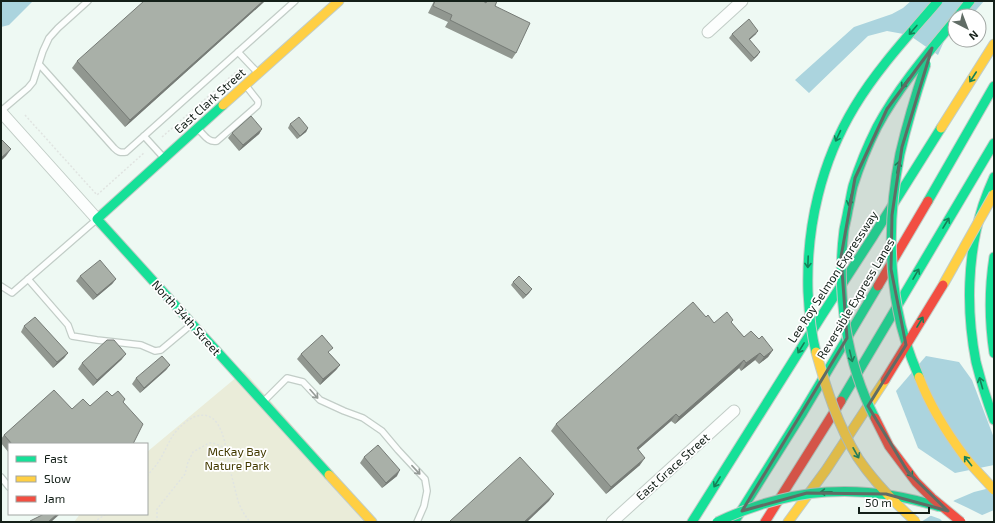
<svg xmlns="http://www.w3.org/2000/svg" width="995" height="523" font-family="'Exo 2',sans-serif">
<rect width="100%" height="100%" fill="#eef9f3"/>
<polygon fill="#eaecd9" points="244,371 378,522 74,522 80,514 147,514 147,452"/>
<g fill="#abd4de">
<polygon points="1,1 33,1 9,25 1,27"/>
<polygon points="911,1 984,1 971,16 955,16 938,55 909,35 887,31 868,36 809,93 795,80 854,27 892,14 903,8"/>
<polygon points="926,356 959,362 972,380 994,438 994,465 955,473 918,448 896,391"/>
<polygon points="994,487 994,510 966,522 921,522 955,500 974,492"/>
</g>
<polygon fill="#eef9f3" points="951,500 968,508 984,516 971,522 943,522 940,519 929,515"/>
<g fill="none" stroke-linecap="round" stroke-linejoin="round">
<defs>
<g id="lane">
<polyline points="238,52 257,72"/>
<path d="M39,64l75,84c4,4 6,5 12,4l169,-151"/>
<polyline points="1,111 28,88 33,82 43,51 49,38 58,28 88,1"/>
<path d="M199,130c6,6 10,13 18,11l40,-35 1,-2v-3l-11,-14"/>
<polyline points="144,136 164,158"/>
<polyline points="28,279 68,325 72,336 97,340 141,345 155,351 161,350 192,324"/>
<polyline points="1,286 12,293 96,220"/>
<polyline points="264,401 287,378 303,382 320,400 344,411 363,418 382,431 398,450 425,479 427,491 424,506 417,522"/>
<polyline points="1,477 9,487"/>
</g>
<g id="street">
<polyline points="708,32 742,1"/>
<polyline points="1,112 97,219"/>
<polyline points="612,522 734,411"/>
</g>
<g id="fast">
<polyline points="958,16 970,1"/>
<polyline points="223,105 97,219 329,475"/>
<path d="M994,177c-4,9 -8,19 -11,28 -16,50 -17,106 -7,157 5,20 11,39 18,58"/>
<polyline points="928,201 994,86"/>
<path d="M994,257c-5,32 -5,64 0,96"/>
<polyline points="841,401 994,143"/>
<polyline points="736,519 803,412 878,286"/>
<polyline points="692,522 822,315 872,238 941,128"/>
</g>
<g id="slow">
<polyline points="223,105 339,1"/>
<polyline points="941,128 994,44"/>
<polyline points="329,475 372,522"/>
<polyline points="788,522 826,470 885,380"/>
</g>
<g id="jam">
<polyline points="878,286 928,201"/>
<polyline points="765,522 841,401"/>
</g>
</defs>
<use href="#lane" stroke="#c2cdc7" stroke-width="8"/>
<use href="#street" stroke="#c2cdc7" stroke-width="13"/>
<use href="#fast" stroke="#c2cdc7" stroke-width="11"/>
<use href="#slow" stroke="#c2cdc7" stroke-width="11"/>
<use href="#jam" stroke="#c2cdc7" stroke-width="11"/>
<g stroke="#e0e4e1" stroke-width="1.5" stroke-dasharray="2 2" stroke-linecap="butt">
<polyline points="25,115 97,195 145,152"/>
<polyline points="162,137 238,70"/>
<path d="M147,476c3,-4 7,-8 10,-12 8,-11 12,-26 22,-36 5,-5 11,-10 18,-12 26,-7 29,33 32,50 3,11 6,23 9,35 3,8 7,15 12,21"/>
<polyline points="94,522 106,514"/>
<polyline points="157,522 157,509 185,474 188,462 193,452 209,443 213,443 226,448"/>
</g>
<use href="#lane" stroke="#fcfefd" stroke-width="5.5"/>
<use href="#street" stroke="#fcfefd" stroke-width="11"/>
<use href="#fast" stroke="#16e098" stroke-width="9"/>
<use href="#slow" stroke="#ffcf43" stroke-width="9"/>
<use href="#jam" stroke="#f24e42" stroke-width="9"/>
<defs>
<g id="fast-bridge">
<path d="M816,352c-5,-19 -7,-40 -8,-60 -2,-65 13,-130 47,-186 23,-38 54,-71 83,-105"/>
<path d="M919,377c-9,-21 -17,-43 -21,-66 -10,-51 -8,-106 2,-157 7,-30 16,-60 26,-90"/>
<path d="M875,418c-29,-55 -39,-126 -31,-188 1,-6 3,-13 4,-20 2,-8 3,-16 5,-24 6,-19 15,-41 24,-59 21,-39 50,-73 78,-107"/>
<path d="M717,522c74,-35 144,-40 223,-15"/>
</g>
<g id="slow-bridge">
<polyline points="943,285 994,194"/>
<path d="M816,352c10,36 22,74 42,106 16,24 37,45 58,64"/>
<path d="M919,377c11,29 28,56 46,80 9,12 20,22 29,33"/>
</g>
<g id="jam-bridge">
<polyline points="885,380 943,285"/>
<polyline points="875,418 889,446 916,482 932,498 961,522"/>
</g>
</defs>
<use href="#fast-bridge" stroke="#c2cdc7" stroke-width="11" stroke-linecap="butt"/>
<use href="#slow-bridge" stroke="#c2cdc7" stroke-width="11" stroke-linecap="butt"/>
<use href="#jam-bridge" stroke="#c2cdc7" stroke-width="11" stroke-linecap="butt"/>
<use href="#fast-bridge" stroke="#16e098" stroke-width="9"/>
<use href="#slow-bridge" stroke="#ffcf43" stroke-width="9"/>
<use href="#jam-bridge" stroke="#f24e42" stroke-width="9"/>
</g>
<g fill="#919790">
<polygon points="265,1 125,127 72,68 77,61"/>
<polygon points="434,1 483,1 485,2 486,1 497,1 495,6 516,53 512,59 445,27 448,22 428,13"/>
<polygon points="732,34 756,34 749,40 758,55 751,62 729,38"/>
<polygon points="290,124 308,128 306,132 297,139 288,128"/>
<polygon points="262,129 259,134 239,151 228,138 232,133"/>
<polygon points="80,276 116,279 112,284 93,300 76,281"/>
<polygon points="513,282 532,289 529,293 523,299 511,285"/>
<polygon points="706,317 714,323 733,320 731,322 744,337 759,339 773,350 768,357 759,364 755,360 741,371 739,368 675,424 671,421 638,450 640,465 606,494 551,431 556,424"/>
<polygon points="24,326 68,353 64,358 53,368 21,332"/>
<polygon points="329,353 340,365 336,370 320,385 297,359 301,354"/>
<polygon points="122,359 93,386 78,369 82,363"/>
<polygon points="170,365 166,370 140,393 132,384 136,378"/>
<polygon points="112,396 125,399 123,402 133,444 9,444 9,453 1,443 1,439 4,435 72,409 90,406"/>
<polygon points="364,457 397,476 382,488 360,463"/>
</g>
<g fill="#767b76">
<polygon points="263,1 265,1 125,127 130,120"/>
<polygon points="758,31 756,34 746,43 749,39"/>
<polygon points="760,52 758,55 751,62 754,58"/>
<polygon points="308,128 306,132 297,139"/>
<polygon points="262,129 259,134 239,151 243,145"/>
<polygon points="11,149 6,156 1,161 1,158"/>
<polygon points="116,279 112,284 93,300 97,295"/>
<polygon points="532,289 529,293 523,299 526,295"/>
<polygon points="773,350 768,357 759,364 764,357"/>
<polygon points="68,353 64,358 53,368 57,362"/>
<polygon points="760,353 755,360 741,371 746,363"/>
<polygon points="126,354 122,359 93,386 97,380"/>
<polygon points="744,360 739,368 675,424 679,417"/>
<polygon points="170,365 166,370 140,393 144,388"/>
<polygon points="340,365 336,370 320,385 323,379"/>
<polygon points="676,414 671,421 632,455 637,448"/>
<polygon points="645,458 640,465 606,494 611,487"/>
<polygon points="400,470 397,476 382,488 386,483"/>
<polygon points="554,494 549,501 527,522 524,522"/>
<polygon points="57,514 60,514 51,522 48,522"/>
</g>
<g fill="#a9b0a8" stroke="#767b76">
<polygon points="144,1 263,1 130,120 77,61"/>
<polygon points="435,1 483,1 486,3 487,1 497,1 495,6 530,23 516,53 450,20 452,15 433,6"/>
<polygon points="749,19 758,31 749,39 760,52 754,58 732,34"/>
<polygon points="251,116 262,129 243,145 232,133"/>
<polygon points="299,117 308,128 300,136 290,124"/>
<polygon points="1,139 11,149 1,158"/>
<polygon points="100,260 116,279 97,295 80,276"/>
<polygon points="519,276 532,289 526,295 513,282"/>
<polygon points="693,302 706,317 708,315 714,323 727,312 733,320 731,322 744,337 751,331 759,339 762,336 773,350 764,357 760,353 746,363 744,360 679,417 676,414 637,448 645,458 611,487 556,424"/>
<polygon points="35,317 68,353 57,362 24,326"/>
<polygon points="322,335 333,348 328,352 340,365 323,379 301,354"/>
<polygon points="107,340 114,340 126,354 97,380 82,363"/>
<polygon points="162,356 170,365 144,388 136,378"/>
<polygon points="54,390 72,409 83,399 90,406 107,391 112,396 118,391 125,399 123,402 143,424 133,444 12,444 4,435"/>
<polygon points="378,445 400,470 386,483 364,457"/>
<polygon points="520,457 554,494 524,522 451,522 450,521"/>
<polygon points="44,514 57,514 48,522 30,522 30,521"/>
</g>
<defs><path id="oneway-shaft" d="M-6 0H5M1.5-3L5.5 0L1.5 3" fill="none" stroke-width="1.6" stroke-linecap="round" stroke-linejoin="round"/></defs>
<g stroke="#158058">
<use href="#oneway-shaft" transform="translate(913 30) rotate(131)"/>
<use href="#oneway-shaft" transform="translate(973 77) rotate(123)"/>
<use href="#oneway-shaft" transform="translate(905 83) rotate(127)"/>
<use href="#oneway-shaft" transform="translate(838 136) rotate(115)"/>
<use href="#oneway-shaft" transform="translate(898 167) rotate(-79)"/>
<use href="#oneway-shaft" transform="translate(850 200) rotate(104)"/>
<use href="#oneway-shaft" transform="translate(946 223) rotate(-59)"/>
<use href="#oneway-shaft" transform="translate(808 262) rotate(92)"/>
<use href="#oneway-shaft" transform="translate(916 274) rotate(-60)"/>
<use href="#oneway-shaft" transform="translate(920 322) rotate(-59)"/>
<use href="#oneway-shaft" transform="translate(801 348) rotate(122)"/>
<use href="#oneway-shaft" transform="translate(851 356) rotate(76)"/>
<use href="#oneway-shaft" transform="translate(981 383) rotate(-106)"/>
<use href="#oneway-shaft" transform="translate(856 453) rotate(61)"/>
<use href="#oneway-shaft" transform="translate(968 461) rotate(-128)"/>
<use href="#oneway-shaft" transform="translate(909 472) rotate(52)"/>
<use href="#oneway-shaft" transform="translate(717 482) rotate(122)"/>
<use href="#oneway-shaft" transform="translate(826 492) rotate(178)"/>
</g>
<g stroke="#949a96">
<use href="#oneway-shaft" transform="translate(314 394) rotate(48)"/>
<use href="#oneway-shaft" transform="translate(416 470) rotate(47)"/>
</g>
<path fill="#606c65" fill-opacity="0.2" stroke="#606c65" stroke-width="3" stroke-linejoin="round" d="M932,48l-30,99 -10,68 -1,54 15,76 -38,61 40,66 40,39 -62,-17 -79,-1 -65,18 105,-173 -6,-81 14,-79 32,-69z"/>
<g text-anchor="middle" stroke-width="3.5" stroke-linejoin="round" paint-order="stroke">
<g font-size="12" fill="#142019" stroke="#fff">
<text transform="translate(210 101) rotate(-42)" y="4">East Clark Street</text>
<text transform="translate(833 277) rotate(-57)" y="4">Lee Roy Selmon Expressway</text>
<text transform="translate(856 299) rotate(-59)" y="4">Reversible Express Lanes</text>
<text transform="translate(186 318) rotate(48)" y="4">North 34th Street</text>
<text transform="translate(673 467) rotate(-42)" y="4">East Grace Street</text>
</g>
<g font-size="12" fill="#433a00" stroke="#fff">
<text x="237" y="456">McKay Bay<tspan x="237" dy="14">Nature Park</tspan></text>
</g>
</g>
<rect width="995" height="523" fill="none" stroke="#142019" stroke-width="4"/>
<rect x="8" y="443" width="140" height="72" fill="#ffffff" stroke="#a1a6a3"/>
<rect x="16" y="456" width="20" height="6" fill="#16e098" stroke="#a1a6a3"/>
<text x="44" y="463" font-size="12" fill="#142019">Fast</text>
<rect x="16" y="476" width="20" height="6" fill="#ffcf43" stroke="#a1a6a3"/>
<text x="44" y="483" font-size="12" fill="#142019">Slow</text>
<rect x="16" y="496" width="20" height="6" fill="#f24e42" stroke="#a1a6a3"/>
<text x="44" y="503" font-size="12" fill="#142019">Jam</text>
<g transform="translate(967 28) rotate(138)"><circle r="19" fill="#ffffff" stroke="#a1a6a3"/>
<path d="M0-3L7 15L0 10L-7 15Z" fill="#606c65"/>
<text y="-6" font-size="11" font-weight="bold" text-anchor="middle" fill="#142019">N</text>
</g>
<path d="M859 507v6h70v-6" fill="none" stroke="#142019" stroke-width="2"/>
<text x="865" y="507" font-size="12" fill="#142019" stroke="#ffffff" stroke-width="3" paint-order="stroke">50 m</text>
</svg>
